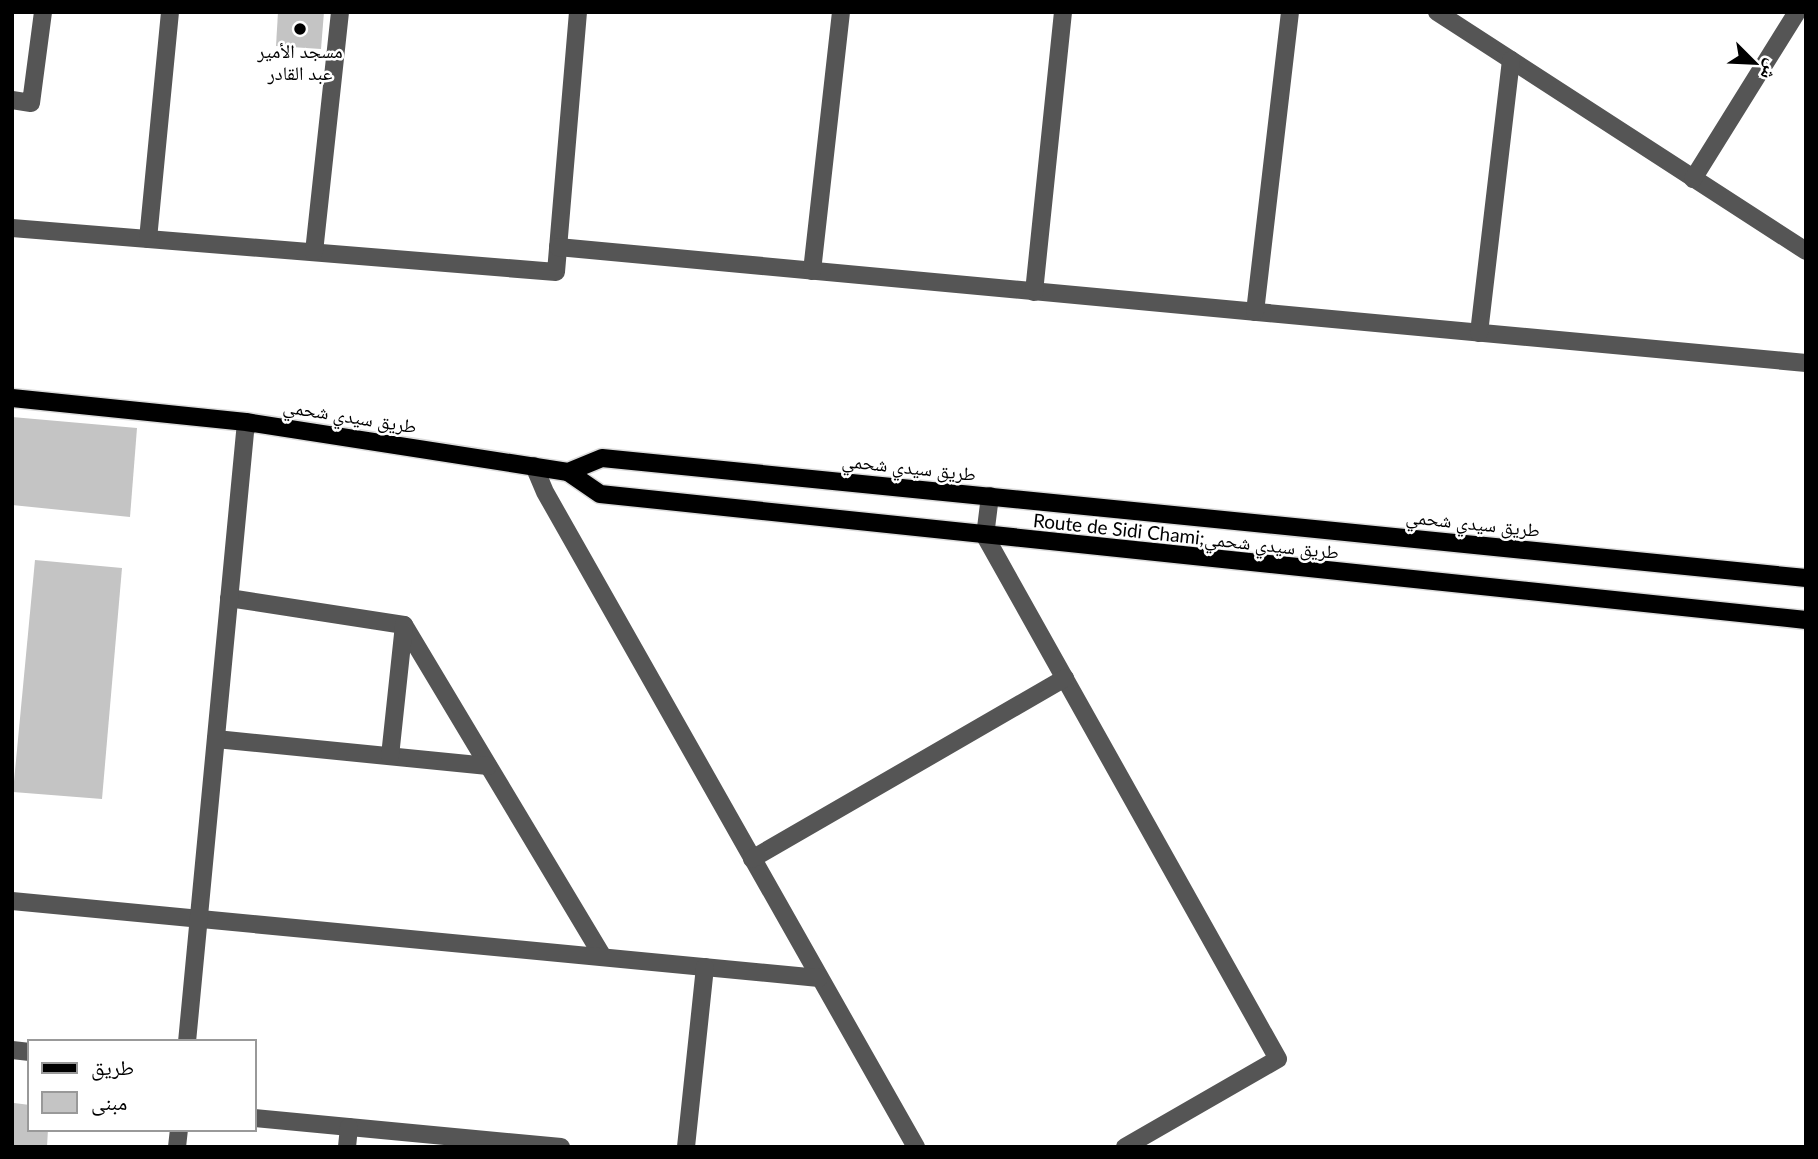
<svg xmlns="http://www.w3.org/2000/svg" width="1818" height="1159" font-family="Lato,'Noto Naskh Arabic',sans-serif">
<rect width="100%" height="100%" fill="#fff"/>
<g fill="#c4c4c4">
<polygon points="278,12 324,12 321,49 276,46"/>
<polygon points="12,417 137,428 130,517 12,505"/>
<polygon points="35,560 122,568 102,799 13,792"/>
<polygon points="14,1103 30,1105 30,1129 48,1129 47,1147 12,1147"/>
</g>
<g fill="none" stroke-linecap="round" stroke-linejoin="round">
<defs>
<g id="major">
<polyline points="12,398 246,422 568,472 602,458 1806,578"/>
<polyline points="568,472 600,494 1806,620"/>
</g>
</defs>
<use href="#major" stroke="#dbdbdb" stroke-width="21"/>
<g stroke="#555" stroke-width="18">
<polyline points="1437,12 1806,251"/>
<polyline points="12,100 31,103 43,12"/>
<polyline points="1693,179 1797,12"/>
<polyline points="12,228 556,272 578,12"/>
<polyline points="148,239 170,12"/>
<polyline points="558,247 1806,363"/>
<polyline points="314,252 340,12"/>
<polyline points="812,271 841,12"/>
<polyline points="1034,292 1063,12"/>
<polyline points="1255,312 1290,12"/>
<polyline points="1479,333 1511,60"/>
<polyline points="534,466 545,492 916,1147"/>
<polyline points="990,496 985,536 1278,1059 1125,1147"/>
<polyline points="229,598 404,625 603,957"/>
<polyline points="216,739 488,766"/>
<polyline points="390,756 404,625"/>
<polyline points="752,859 1065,678"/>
<polyline points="12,901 819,978"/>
<polyline points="187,1042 246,422"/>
<polyline points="12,1050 30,1052"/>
<polyline points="254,1118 561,1147"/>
<polyline points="177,1147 179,1129"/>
<polyline points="347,1147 349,1127"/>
<polyline points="686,1147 705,967"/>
</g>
<use href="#major" stroke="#000" stroke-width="18"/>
</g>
<circle fill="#000" stroke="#fff" stroke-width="2.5" cx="300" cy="29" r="7"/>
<g text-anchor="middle" stroke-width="5" stroke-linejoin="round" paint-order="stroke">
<g font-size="19" fill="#000" stroke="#fff">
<text x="300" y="58">مسجد الأمير<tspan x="300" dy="22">عبد القادر</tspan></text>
</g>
<g font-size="19" fill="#000" stroke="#fff">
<text transform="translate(350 416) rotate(9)" y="7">طريق سيدي شحمي</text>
<text transform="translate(909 467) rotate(6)" y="7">طريق سيدي شحمي</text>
<text transform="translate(1473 523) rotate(6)" y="7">طريق سيدي شحمي</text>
<text transform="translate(1186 536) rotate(6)" y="7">Route de Sidi Chami;طريق سيدي شحمي</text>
</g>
</g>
<rect width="1818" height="1159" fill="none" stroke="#000000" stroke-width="28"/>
<rect x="28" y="1040" width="228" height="91" fill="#ffffff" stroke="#999999" stroke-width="2"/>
<rect x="42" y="1063" width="35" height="10" fill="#000000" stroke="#999999" stroke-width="2"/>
<text x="91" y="1075" font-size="21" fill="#000000">طريق</text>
<rect x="42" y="1092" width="35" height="21" fill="#c4c4c4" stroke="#999999" stroke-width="2"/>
<text x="91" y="1110" font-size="21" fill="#000000">مبنى</text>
<g transform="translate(1755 63) rotate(114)" stroke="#ffffff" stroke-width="5" paint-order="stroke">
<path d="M0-5L12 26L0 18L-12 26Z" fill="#000000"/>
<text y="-10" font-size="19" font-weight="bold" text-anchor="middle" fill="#000000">ش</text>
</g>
</svg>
